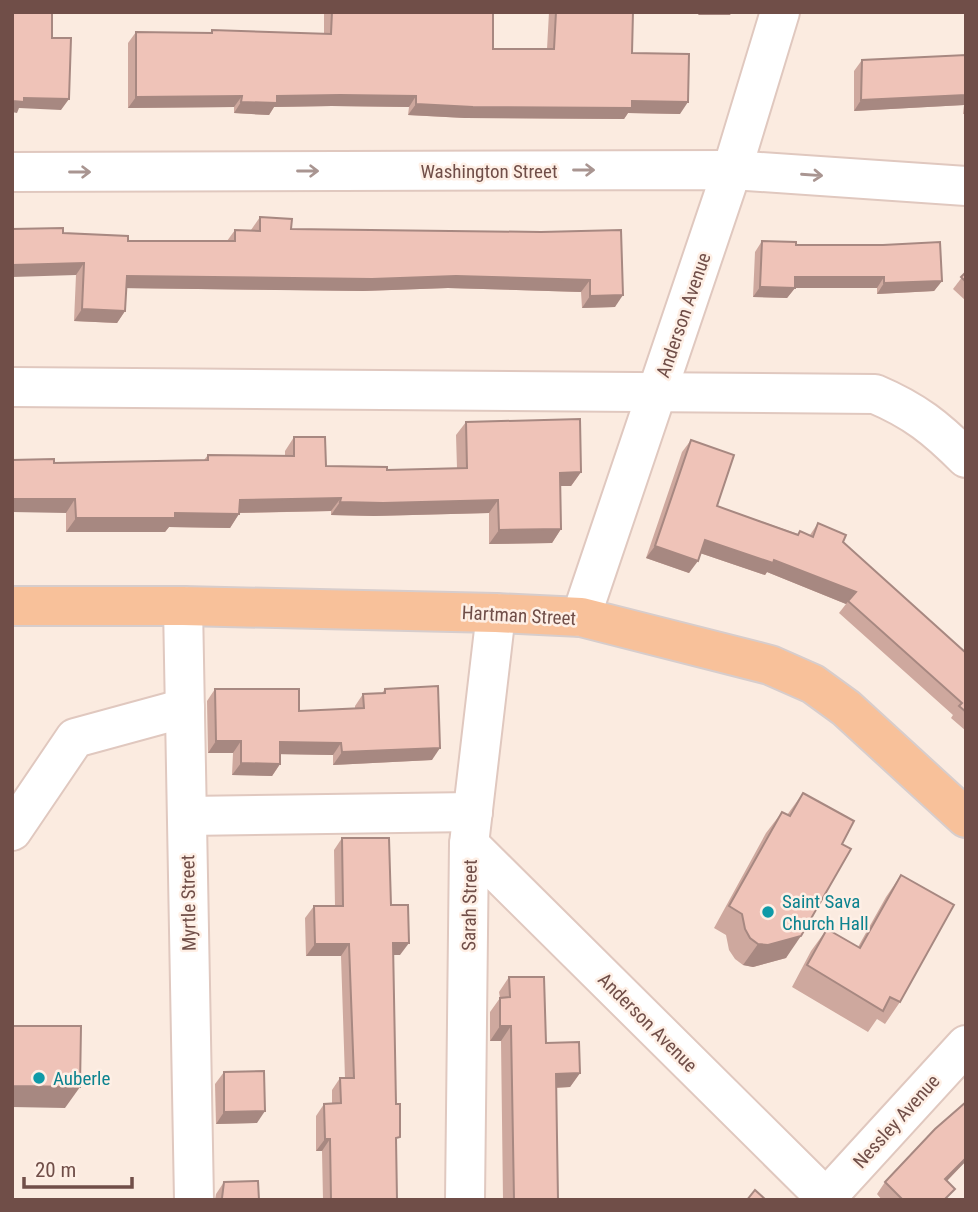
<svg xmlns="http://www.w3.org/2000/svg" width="978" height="1212" font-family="'Roboto Condensed',sans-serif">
<rect width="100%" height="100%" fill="#fbebe0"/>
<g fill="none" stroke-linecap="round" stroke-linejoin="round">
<defs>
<g id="minor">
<polyline points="12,172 732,170 966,186"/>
<path d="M12,387l863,7c40,17 61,34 91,64"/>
<polyline points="183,606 194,1200"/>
<polyline points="581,617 732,170 780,12"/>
<polyline points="187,816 473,812"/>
<polyline points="12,831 75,738 185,708"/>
<polyline points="469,844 828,1200"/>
<polyline points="826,1198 966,1045"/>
<polyline points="465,1200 469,844 496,613"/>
</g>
<polyline id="major" points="12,606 183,606 496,613 581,617 770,665 813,684 846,708 966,818"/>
</defs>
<use href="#minor" stroke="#e0c8bf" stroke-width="42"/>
<use href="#major" stroke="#d7cdcc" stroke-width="42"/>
<use href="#minor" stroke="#fff" stroke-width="38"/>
<use href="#major" stroke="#f8c19a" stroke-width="38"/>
</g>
<g fill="#cea89e">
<polygon points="324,12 493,12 493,49 547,49 549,12 633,12 632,53 680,114 628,113 624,119 465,118 408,115 409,107 332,106 274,107 269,115 234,113 234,107 128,108 128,43 136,32 210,33 212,30 324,34"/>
<polygon points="966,55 966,114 963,114 964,105 854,111 854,71 862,60"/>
<polygon points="260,217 291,229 541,232 621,230 615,307 582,308 581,292 448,288 363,291 126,288 125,311 117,323 74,321 76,275 63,233 128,241 227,241 235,230 251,230"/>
<polygon points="762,241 796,245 942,281 934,291 877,294 877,288 795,288 787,298 753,297 755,252"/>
<polygon points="966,272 966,301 953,289"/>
<polygon points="466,422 581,472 571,486 560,486 561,529 552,543 489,544 489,513 374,516 331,515 331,511 239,513 230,528 169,527 165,532 66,532 66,513 54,463 204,460 208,455 285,456 285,451 294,437 326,466 387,470 457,468 456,435"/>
<polygon points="691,440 717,506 798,534 800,531 810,535 818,523 843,542 966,653 966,731 951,718 953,715 839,613 846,604 767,572 765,575 700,553 689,573 646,558 682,452"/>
<polygon points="215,689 299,711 355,708 355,706 363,694 382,693 385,689 432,760 333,765 333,755 280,754 280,764 272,776 232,775 233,753 208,753 207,701"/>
<polygon points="803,793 842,844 786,958 753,967 743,965 735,959 729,950 726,935 714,928 766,833 782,812 787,815"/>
<polygon points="342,838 391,905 400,955 393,955 397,1200 323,1200 322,1151 316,1151 316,1116 324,1104 332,1103 332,1090 340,1078 345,1078 341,956 306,956 305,918 314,906 335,906 334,850"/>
<polygon points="901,875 900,1002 885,1024 877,1019 868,1032 792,987 811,951 827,929 858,947 886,897"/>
<polygon points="509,977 546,1043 580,1073 570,1087 556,1088 558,1200 503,1200 501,1041 490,1041 490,1012 500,998 499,992"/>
<polygon points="224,1072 257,1123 216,1124 215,1084"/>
<polygon points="966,1102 966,1161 947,1181 947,1200 882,1200 877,1194 885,1182"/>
<polygon points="224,1182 259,1200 215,1200 216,1194"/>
</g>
<g fill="#a78881">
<polygon points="700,12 732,12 730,15 698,15"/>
<polygon points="340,95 416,96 409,107 332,106 274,107 269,115 234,113 241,102 277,96"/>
<polygon points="966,95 966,102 964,105 854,111 861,100"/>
<polygon points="242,96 234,107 128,108 136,97"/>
<polygon points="24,98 69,99 61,110 19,108 17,113 12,112 12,101"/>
<polygon points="632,101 688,102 680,114 628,113 624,119 465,118 408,115 416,104"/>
<polygon points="84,263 76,275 12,277 12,265"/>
<polygon points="127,276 456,276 590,280 581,292 448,288 363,291 118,288"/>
<polygon points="795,277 884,277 877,288 795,288 787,298 753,297 760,287"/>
<polygon points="942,281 934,291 877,294 884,283"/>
<polygon points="623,295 615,307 582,308 590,296"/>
<polygon points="82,309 125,311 117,323 74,321"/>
<polygon points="581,472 571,486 550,486 560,473"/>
<polygon points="341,498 331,511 230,513 240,500"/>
<polygon points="12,499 75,499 66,513 12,512"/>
<polygon points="498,500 489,513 374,516 331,515 340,502"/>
<polygon points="175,513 239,514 230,528 169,527 165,532 66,532 76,518"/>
<polygon points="561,529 552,543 489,544 499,530"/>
<polygon points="705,540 774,560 856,592 846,604 767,572 765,575 697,552"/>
<polygon points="655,546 698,561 689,573 646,558"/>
<polygon points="216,741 241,741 233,753 208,753"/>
<polygon points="280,742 341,743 333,755 272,754"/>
<polygon points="440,748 432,760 333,765 342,752"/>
<polygon points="241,763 280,764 272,776 232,775"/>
<polygon points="801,936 786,958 753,967 743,965 758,944"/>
<polygon points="393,943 409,943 400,955 384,955"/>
<polygon points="315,944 349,944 341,956 306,956"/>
<polygon points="500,1026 511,1026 501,1041 490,1041"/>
<polygon points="580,1073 570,1087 546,1088 556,1074"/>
<polygon points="12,1086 80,1087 65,1108 12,1107"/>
<polygon points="265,1111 257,1123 216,1124 224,1112"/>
<polygon points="325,1139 330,1139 322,1151 316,1151"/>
<polygon points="966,1158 966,1161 937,1191 945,1179"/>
</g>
<g fill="#efc3b8" stroke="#a78881" stroke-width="2">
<polygon points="12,12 52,12 52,38 71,38 69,99 24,98 24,102 12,101"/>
<polygon points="332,12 493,12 493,49 554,49 556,12 633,12 632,53 689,54 688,102 632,101 632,108 473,107 416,104 416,96 340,95 277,96 277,103 241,102 242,96 136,97 136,32 212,33 212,30 331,34"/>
<polygon points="966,55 966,95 861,100 862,60"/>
<polygon points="260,217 292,219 291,229 541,232 621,230 623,295 590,296 590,280 456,276 372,279 127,276 125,311 82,309 84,263 12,265 12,229 63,228 63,233 128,236 128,241 235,241 235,230 260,231"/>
<polygon points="762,241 796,242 796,245 883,245 940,242 942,281 884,283 884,277 795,277 795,288 760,287"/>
<polygon points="966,272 966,282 961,277"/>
<polygon points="580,419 581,472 560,473 561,529 499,530 498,500 383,503 340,502 341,498 240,500 239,514 175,513 175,518 76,518 75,499 12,499 12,460 54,459 54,463 208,460 208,455 294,456 294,437 325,437 326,466 387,467 387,470 467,468 466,422"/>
<polygon points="691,440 734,455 717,506 798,535 800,531 813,537 818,523 846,535 843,542 966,653 966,712 959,706 962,703 848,601 856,592 774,560 773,563 705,540 698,561 655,546"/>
<polygon points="438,686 440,748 342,752 341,743 280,742 280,764 241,763 241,741 216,741 215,689 299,689 299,711 364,708 363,694 385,693 385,689"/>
<polygon points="803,793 854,821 842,844 851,849 801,936 768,945 758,944 750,938 745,929 742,914 729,906 782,812 790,816"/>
<polygon points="342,838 389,838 391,905 408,905 409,943 393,943 396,1104 400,1104 400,1137 396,1138 397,1200 331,1200 330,1139 325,1139 324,1104 341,1103 340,1078 354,1078 349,944 315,944 314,906 343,906"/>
<polygon points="901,875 954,905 900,1002 890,997 883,1011 807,965 827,929 860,948"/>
<polygon points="509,977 544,977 546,1043 579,1042 580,1073 556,1074 558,1200 514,1200 511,1026 500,1026 500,998 510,997"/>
<polygon points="12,1026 81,1026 80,1087 12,1086"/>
<polygon points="264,1071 265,1111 224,1112 224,1072"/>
<polygon points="966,1102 966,1158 945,1179 955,1189 944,1200 903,1200 885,1182 935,1129"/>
<polygon points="258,1181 259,1200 220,1200 222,1198 224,1182"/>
<polygon points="755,1190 766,1200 747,1200"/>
</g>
<defs><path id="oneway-shaft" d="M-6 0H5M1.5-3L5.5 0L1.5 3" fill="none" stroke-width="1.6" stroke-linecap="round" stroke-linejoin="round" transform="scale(1.75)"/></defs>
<g stroke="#a99591">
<use href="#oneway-shaft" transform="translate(584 170)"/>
<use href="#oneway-shaft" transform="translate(308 171)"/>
<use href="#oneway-shaft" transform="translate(80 172)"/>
<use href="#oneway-shaft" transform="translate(812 175) rotate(4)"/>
</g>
<g fill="#0f9aa8" stroke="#feefe5" stroke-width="2.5">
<circle cx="768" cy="912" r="7"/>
<circle cx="39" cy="1078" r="7"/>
</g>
<g text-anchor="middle" stroke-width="5" stroke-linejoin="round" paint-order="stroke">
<g font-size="19" fill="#704e48" stroke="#feefe5">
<text x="489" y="178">Washington Street</text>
<text transform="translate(683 315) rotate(-71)" y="7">Anderson Avenue</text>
<text transform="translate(519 615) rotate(3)" y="7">Hartman Street</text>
<text transform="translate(188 903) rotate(-91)" y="7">Myrtle Street</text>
<text transform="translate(469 905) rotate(-89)" y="7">Sarah Street</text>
<text transform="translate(648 1022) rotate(45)" y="7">Anderson Avenue</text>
<text transform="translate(896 1121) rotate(-48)" y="7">Nessley Avenue</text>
</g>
<g font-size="19" fill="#0d838f" stroke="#feefe5" text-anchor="start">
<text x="782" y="908">Saint Sava<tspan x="782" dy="22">Church Hall</tspan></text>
<text x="53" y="1085">Auberle</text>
</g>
</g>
<rect width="978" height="1212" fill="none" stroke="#704e48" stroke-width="28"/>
<path d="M24 1177v10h108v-10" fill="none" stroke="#704e48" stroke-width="3.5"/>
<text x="35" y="1177" font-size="21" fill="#704e48" stroke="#feefe5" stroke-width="5" paint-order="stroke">20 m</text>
</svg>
